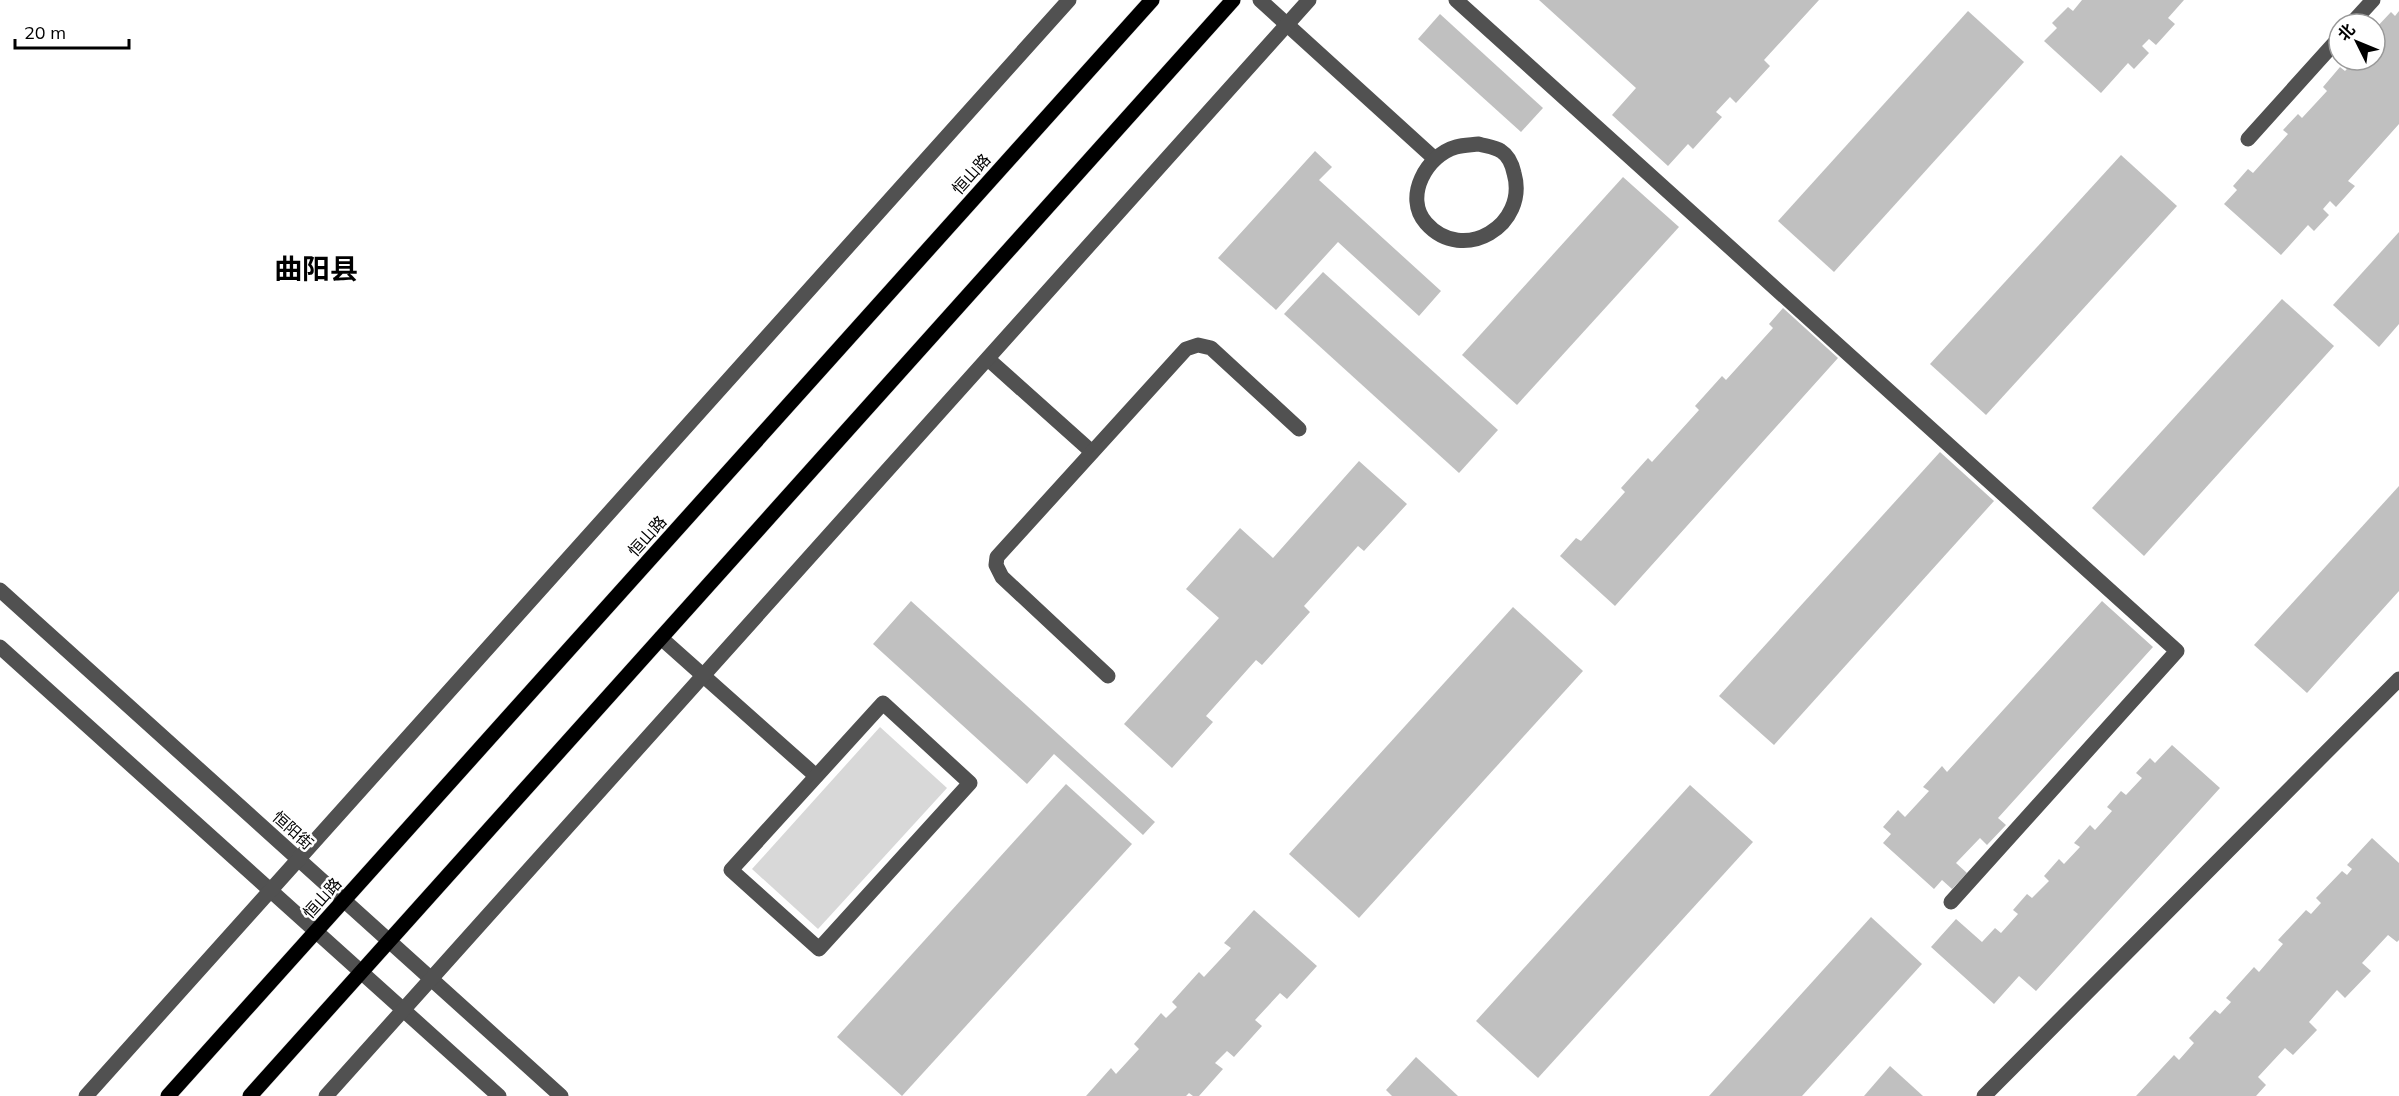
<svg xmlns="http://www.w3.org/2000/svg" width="2399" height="1096" font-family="Mulish,'Noto Sans SC',sans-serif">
<rect width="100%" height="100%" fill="#fff"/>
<polygon fill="#d8d8d8" points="880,727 947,788 818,929 752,869"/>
<g fill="#c0c0c0">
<polygon points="1539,0 1819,0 1764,60 1770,66 1736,103 1730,97 1716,112 1722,117 1693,149 1688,144 1668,166 1612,115 1636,88"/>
<polygon points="2082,0 2184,0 2168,18 2175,24 2156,45 2149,39 2142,46 2149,53 2134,69 2128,63 2101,93 2044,41 2057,28 2052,23 2068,7 2073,11"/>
<polygon points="1968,11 2024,62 1834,272 1778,221"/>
<polygon points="2399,11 2399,124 2348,181 2355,186 2336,207 2330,201 2323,209 2329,215 2314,231 2308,225 2281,255 2224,204 2237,190 2233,186 2248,169 2253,173 2288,134 2283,130 2298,114 2302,118 2327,91 2323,87 2340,67 2345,71 2355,60 2375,60 2375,38 2378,35 2375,29 2391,12 2395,16"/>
<polygon points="1440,14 1543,108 1521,132 1418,39"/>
<polygon points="1315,151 1332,167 1319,180 1441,291 1419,316 1338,242 1276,310 1218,258"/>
<polygon points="2121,155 2177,206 1986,415 1930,364"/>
<polygon points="1623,177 1679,227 1517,405 1462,355"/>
<polygon points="2399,232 2399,324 2379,347 2333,305"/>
<polygon points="1323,272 1498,430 1459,473 1284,314"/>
<polygon points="2282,299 2334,346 2144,556 2092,508"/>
<polygon points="1783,308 1838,358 1615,606 1560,556 1576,538 1581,541 1625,492 1621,488 1648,458 1652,462 1699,410 1695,406 1722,376 1726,380 1773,328 1769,324"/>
<polygon points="1940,452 1994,501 1774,745 1719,696"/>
<polygon points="1359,461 1407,504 1364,551 1358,546 1304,606 1310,612 1262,665 1256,660 1206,716 1213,722 1172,768 1124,724 1219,618 1186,589 1240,528 1273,558"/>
<polygon points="2399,486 2399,591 2307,693 2254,645"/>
<polygon points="911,601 1155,822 1143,835 1054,754 1027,784 873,644"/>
<polygon points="2102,601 2153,647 1998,818 2006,825 1987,845 1980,838 1956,863 1967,873 1952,889 1942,880 1934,889 1883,843 1891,834 1883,827 1898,810 1905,817 1929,791 1923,787 1942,766 1947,772"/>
<polygon points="1513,607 1583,671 1359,918 1289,854"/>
<polygon points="2172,745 2220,788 2036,991 2019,976 1994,1004 1931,947 1956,919 1982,942 1995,928 2001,933 2018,914 2013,910 2027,894 2032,898 2049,881 2044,876 2059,859 2064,864 2080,847 2074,843 2090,825 2095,830 2112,811 2107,807 2121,791 2126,795 2142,778 2136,773 2150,758 2155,763"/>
<polygon points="1066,784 1132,844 902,1096 837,1037"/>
<polygon points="1690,785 1753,842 1538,1078 1476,1021"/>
<polygon points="2372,838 2399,863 2399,940 2397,942 2388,935 2362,963 2371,971 2345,998 2337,990 2309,1022 2317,1030 2293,1055 2285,1048 2258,1077 2266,1085 2256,1096 2136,1096 2174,1055 2179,1060 2194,1043 2189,1038 2215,1010 2220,1014 2231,1002 2226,998 2254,967 2259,972 2283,944 2278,940 2306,910 2311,914 2321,903 2316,898 2342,871 2347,875 2352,869 2347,865"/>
<polygon points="1254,910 1317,966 1287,999 1280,993 1255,1020 1262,1026 1234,1057 1227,1051 1215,1063 1223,1069 1199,1096 1193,1096 1189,1093 1186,1096 1086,1096 1111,1068 1116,1074 1139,1049 1134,1044 1161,1013 1166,1018 1177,1007 1172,1002 1199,972 1204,977 1231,948 1224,943"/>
<polygon points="1871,917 1922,964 1802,1096 1709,1096"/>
<polygon points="1416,1057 1458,1096 1392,1096 1386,1090"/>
<polygon points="1890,1066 1923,1096 1864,1096"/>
</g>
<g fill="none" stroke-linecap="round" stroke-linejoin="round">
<defs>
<g id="major">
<polyline points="168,1096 1152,0"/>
<polyline points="250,1096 1233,0"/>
</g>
</defs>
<use href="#major" stroke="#dbdbdb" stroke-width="16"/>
<g stroke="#515151" stroke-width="15">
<polyline points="1260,0 1435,159"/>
<polyline points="1456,0 2177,651 1951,902"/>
<polyline points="2351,24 2373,0"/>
<polyline points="2248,139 2339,38"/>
<path d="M1479,144c6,2 16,3 22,7 8,5 11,13 13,22 15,52 -51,92 -88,50 -23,-26 1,-68 30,-76 7,-2 15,-2 23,-3z"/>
<polyline points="988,359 1092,452"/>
<polyline points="0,590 561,1096"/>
<polyline points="661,638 816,776"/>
<polyline points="0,647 499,1096"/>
<polyline points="1108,676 1002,577 996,565 997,557 1186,349 1198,345 1211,348 1299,429"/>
<polygon points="883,703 970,783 819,949 731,870"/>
<polyline points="86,1096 1069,0"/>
<polyline points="326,1096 1309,0"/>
<polyline points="1984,1096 2399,679"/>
</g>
<use href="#major" stroke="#000" stroke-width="15"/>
</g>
<g text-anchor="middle" stroke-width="5" stroke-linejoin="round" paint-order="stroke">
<g font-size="16" fill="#000" stroke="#fff">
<text transform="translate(971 174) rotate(-48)" y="6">恒山路</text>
<text transform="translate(647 536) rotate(-48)" y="6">恒山路</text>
<text transform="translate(293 830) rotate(42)" y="6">恒阳街</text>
<text transform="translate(322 898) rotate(-48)" y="6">恒山路</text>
</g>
<g font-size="28" font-weight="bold" fill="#000" stroke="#fff">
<text x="316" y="279">曲阳县</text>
</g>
</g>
<g transform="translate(2357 42) rotate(313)"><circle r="28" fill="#ffffff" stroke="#999999" stroke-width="1.5"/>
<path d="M0-4.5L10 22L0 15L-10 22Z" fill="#000000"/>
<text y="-9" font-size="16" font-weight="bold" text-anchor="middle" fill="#000000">北</text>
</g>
<path d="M15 39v9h114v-9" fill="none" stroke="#000000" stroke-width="3"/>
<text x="24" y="39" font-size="18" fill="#000000" stroke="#ffffff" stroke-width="4.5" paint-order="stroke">20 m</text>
</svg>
